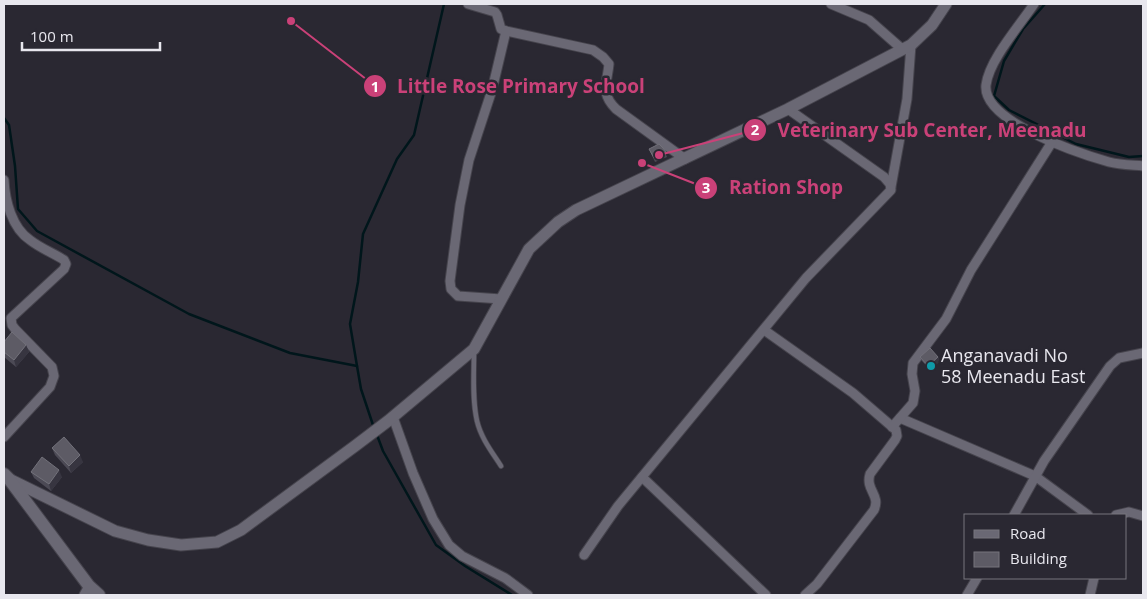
<svg xmlns="http://www.w3.org/2000/svg" width="1147" height="599" font-family="'Open Sans',sans-serif">
<rect width="100%" height="100%" fill="#2a2832"/>
<g fill="none" stroke-linecap="round" stroke-linejoin="round">
<g stroke="#00161b" stroke-width="2.5">
<polyline points="1045,4 1023,29 1004,61 994,96 1009,110 1076,144 1129,157 1143,156"/>
<polyline points="4,118 9,125 15,166 18,209 37,231 189,314 290,353 357,366 361,389 374,428"/>
<polyline points="357,366 350,324 358,282 363,234 397,159 414,135 444,4"/>
<polyline points="377,435 383,451 436,545 465,566 512,595"/>
</g>
<defs>
<path id="service" d="M474,351c0,23 -2,48 3,70 4,17 15,31 24,45"/>
<g id="minor">
<path d="M468,4l27,8 2,3 4,14 5,2 87,19 10,7 6,7c-2,20 -9,29 7,45l69,50"/>
<polyline points="831,4 869,20 902,49"/>
<path d="M1034,4c-14,21 -45,56 -48,81 -4,37 95,69 123,77 11,3 23,3 34,4"/>
<path d="M4,180c1,21 8,48 26,60 10,8 23,13 34,20l2,4 -2,5 -53,49 1,7 3,4 37,38 2,9 -4,11 -46,50"/>
<polyline points="891,187 907,99 911,45"/>
<polyline points="501,299 458,296 451,289 450,281 460,205 469,160 492,90 506,31"/>
<path d="M764,330l89,63 43,37 1,6 -2,4 -25,34c-5,16 11,21 4,36l-57,74 -12,11"/>
<polyline points="393,417 413,473 433,519 449,545 462,556 505,578 528,595"/>
<polyline points="900,418 1035,476 1088,515"/>
<polyline points="892,427 913,403 915,391 912,374 913,363 946,319 971,270 1052,142"/>
<polyline points="642,477 766,595"/>
<polyline points="1014,515 1044,461 1110,366 1119,358 1143,353"/>
<polyline points="1116,515 1129,512 1143,516"/>
<polyline points="584,555 618,506 806,278 891,190 890,184 884,177 788,109"/>
<polyline points="84,595 89,586"/>
<polyline points="967,595 977,578"/>
<polyline points="1090,595 1094,578"/>
</g>
<polyline id="tertiary" points="9,479 115,531 148,540 181,545 217,542 241,530 355,446 388,421 474,349 529,249 558,222 576,210 788,109 911,45 932,25 946,4"/>
<polyline id="secondary" points="4,474 9,479 89,586 99,595"/>
</defs>
<use href="#service" stroke="#46444d" stroke-width="6"/>
<use href="#minor" stroke="#46444d" stroke-width="11"/>
<use href="#tertiary" stroke="#46444d" stroke-width="13"/>
<use href="#secondary" stroke="#46444d" stroke-width="14"/>
<use href="#service" stroke="#6a6874" stroke-width="4.5"/>
<use href="#minor" stroke="#6a6874" stroke-width="9"/>
<use href="#tertiary" stroke="#6a6874" stroke-width="11"/>
<use href="#secondary" stroke="#6a6874" stroke-width="12"/>
</g>
<g fill="#4c4a55">
<polygon points="663,148 667,157 655,162 649,149"/>
<polygon points="4,342 26,345 29,352 16,367 4,357"/>
<polygon points="920,357 938,357 940,361 930,370 922,361"/>
<polygon points="52,448 83,462 71,473 55,455"/>
<polygon points="31,472 62,477 51,491 34,478"/>
</g>
<g fill="#373540">
<polygon points="26,345 29,352 16,367 14,360"/>
<polygon points="938,357 940,361 930,370 928,366"/>
<polygon points="80,455 83,462 71,473 69,466"/>
<polygon points="59,470 62,477 51,491 49,484"/>
</g>
<g fill="#5d5b65" stroke="#72717a">
<polygon points="659,144 663,148 666,152 654,158 649,149"/>
<polygon points="12,332 26,345 14,360 4,352 4,342"/>
<polygon points="930,348 938,357 928,366 920,357"/>
<polygon points="64,437 80,455 69,466 52,448"/>
<polygon points="42,457 59,470 49,484 31,472"/>
</g>
<circle fill="#0f9aa8" stroke="#2a2832" stroke-width="2" cx="931" cy="366" r="5"/>
<g text-anchor="middle" stroke-width="5" stroke-linejoin="round" paint-order="stroke">
<g font-size="18" fill="#e8e7ee" stroke="#2a2832" text-anchor="start">
<text x="941" y="362">Anganavadi No<tspan x="941" dy="21">58 Meenadu East</tspan></text>
</g>
</g>
<path fill="none" stroke="#ca4178" stroke-width="2" d="M291 21L375 86M659 155L755 130M642 163L706 188"/>
<g fill="#ca4178" stroke="#2a2832" stroke-width="2">
<circle cx="291" cy="21" r="5"/>
<circle cx="659" cy="155" r="5"/>
<circle cx="642" cy="163" r="5"/>
<circle cx="375" cy="86" r="12"/>
<circle cx="755" cy="130" r="12"/>
<circle cx="706" cy="188" r="12"/>
</g>
<g font-size="15" text-anchor="middle" font-weight="bold" fill="#fff">
<text x="375" y="92">1</text>
<text x="755" y="135">2</text>
<text x="706" y="193">3</text>
</g>
<g font-size="19" text-anchor="middle" font-weight="bold" fill="#ca4178" stroke="#2a2832" stroke-width="5" stroke-linejoin="round" paint-order="stroke">
<text x="521" y="93">Little Rose Primary School</text>
<text x="932" y="137">Veterinary Sub Center, Meenadu</text>
<text x="786" y="194">Ration Shop</text>
</g>
<rect width="1147" height="599" fill="none" stroke="#e8e7ee" stroke-width="10"/>
<rect x="964" y="514" width="162" height="65" fill="#2a2832" stroke="#76747d"/>
<rect x="974" y="530" width="25" height="8" fill="#6a6874" stroke="#76747d"/>
<text x="1010" y="539" font-size="15" fill="#e8e7ee">Road</text>
<rect x="974" y="552" width="25" height="15" fill="#5d5b65" stroke="#76747d"/>
<text x="1010" y="564" font-size="15" fill="#e8e7ee">Building</text>
<path d="M22 42v8h138v-8" fill="none" stroke="#e8e7ee" stroke-width="2.5"/>
<text x="30" y="42" font-size="15" fill="#e8e7ee" stroke="#2a2832" stroke-width="4" paint-order="stroke">100 m</text>
</svg>
